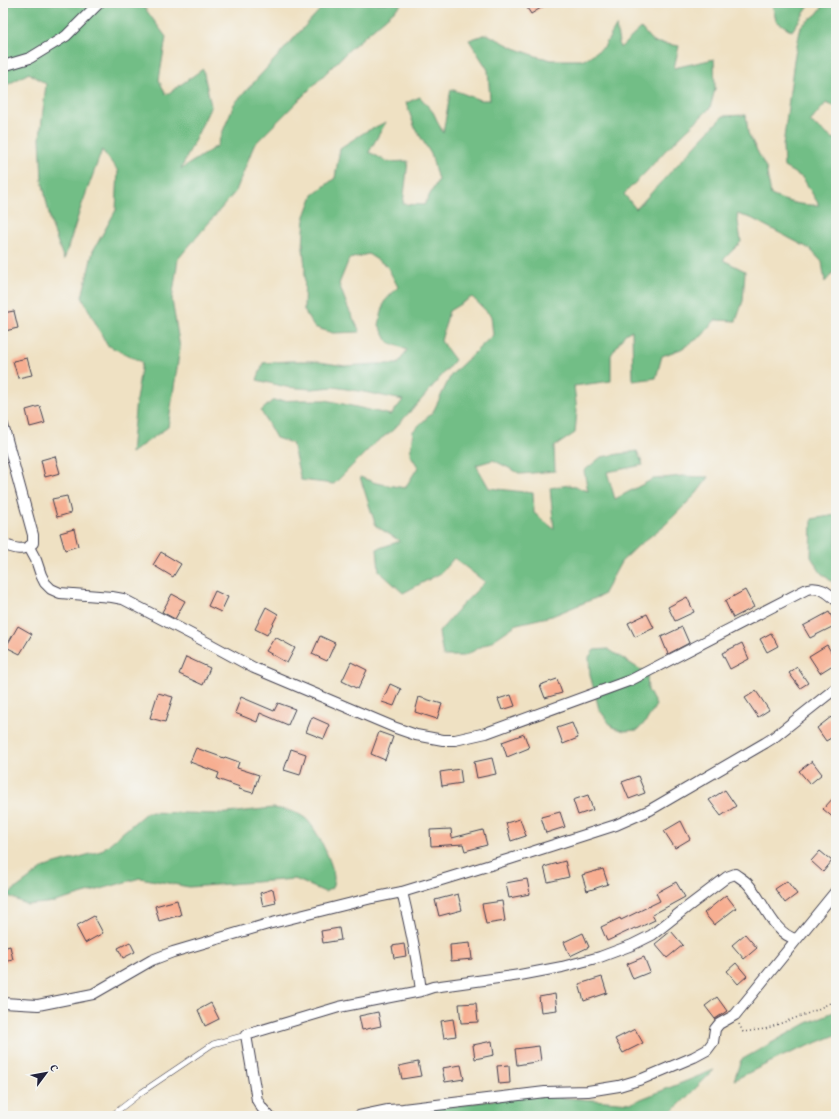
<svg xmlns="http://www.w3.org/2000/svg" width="839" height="1119" font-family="'Gentium Book Plus',serif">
<rect width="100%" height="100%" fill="#f6f6f2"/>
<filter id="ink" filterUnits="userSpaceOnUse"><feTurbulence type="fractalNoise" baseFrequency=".025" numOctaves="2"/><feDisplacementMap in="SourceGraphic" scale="8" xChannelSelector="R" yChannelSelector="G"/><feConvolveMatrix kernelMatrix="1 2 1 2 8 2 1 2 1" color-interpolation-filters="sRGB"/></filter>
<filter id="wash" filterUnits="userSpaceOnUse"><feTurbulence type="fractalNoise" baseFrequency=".012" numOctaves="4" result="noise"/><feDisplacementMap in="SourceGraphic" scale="16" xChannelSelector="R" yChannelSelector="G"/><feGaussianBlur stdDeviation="0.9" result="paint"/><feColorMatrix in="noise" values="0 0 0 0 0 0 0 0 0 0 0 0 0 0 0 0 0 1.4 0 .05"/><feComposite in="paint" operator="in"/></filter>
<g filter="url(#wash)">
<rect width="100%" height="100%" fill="#efe1c3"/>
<g fill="#72be86" stroke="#4a7060">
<polygon points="3,3 141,3 166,37 159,80 166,95 203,69 211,106 181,169 217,146 234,104 326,3 403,3 350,49 254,145 236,191 178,259 172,300 180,348 168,427 131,453 136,400 142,362 107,345 82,297 93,251 116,210 118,171 102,150 81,207 64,260 51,223 42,180 40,137 46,84 29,73 3,87"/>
<polygon points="772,3 811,3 792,31 776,21"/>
<path d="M825,3h11v104l-10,-4 -16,19 22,16 4,1v130l-11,13 -3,-20 -12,-13 -59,-31 -14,-4 4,28 -18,18 22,11 -2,30 -7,20 -21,-1 -13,16 -21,13 -19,7 -6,22 -23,3 -1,-51 -7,4 -14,21v26l-37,5 3,25 -2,22 -21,14 1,24 -34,3 -28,-14 -17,5 13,23 44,5 1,20 20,16 -4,-41 19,-3 19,6 -4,-20 17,-14 36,-6 6,14 -36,7 8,27 38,-20 29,-3 27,1 -13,17 -30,30 -28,22 -17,16 -18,33 -51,21 -35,8 -25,17 -28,15h-21l-4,-24 24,-28 22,-22 -31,-24 -13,15 -38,20 -24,-22 -2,-22 23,-8 -24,-15 -16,-49 16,6 29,5 13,-21 -8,-13 3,-23 20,-19 18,-37 42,-40 -2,-19 -19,-19 -23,14 -8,30 14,19 -34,40 -28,30 -18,13 -41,41 -33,-4 -9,-37 -16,-5 -15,-27 11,-10 32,-1h22l65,15 12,-15 -39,-8 -30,-5 -23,2 -25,-2 -29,-7 6,-17 27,-2h23l32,5 32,-2h21l9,-14 -19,-8 -9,-17 5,-23 14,-15 -11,-21 -19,-12 -19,5 -10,25 9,24 12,24 -27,1 -19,-6 -10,-17 1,-43 -2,-19 2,-32 8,-21 22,-17 5,-30 25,-16 21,-10 -17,30 19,10 20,-1 -5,43 21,1 14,-25 -7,-26 -16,-26 -9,-25 14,-6 13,15 10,21 8,-44 29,11h10l-2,-30 -19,-30 18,-6 27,14 22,8 16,4h32l20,-13 12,-21 4,22 21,-20 12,14 26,4 -5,22 40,-9 1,30 -5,19 -45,43 -20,22 -21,21 12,15 87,-93 23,-1 2,18 18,35 5,27c16,7 31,11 48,10l-16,-27 -19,-11 -1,-21 11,-86 7,-34 16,-12z"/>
<polygon points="836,515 836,585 821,573 811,557 812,519"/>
<polygon points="608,649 647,674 648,690 656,705 647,720 638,730 624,731 612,727 599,709 590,675 589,657 594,650"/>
<path d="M273,808c13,2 21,2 32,10 10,7 30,49 29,61 0,3 -1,6 -2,9l-7,4 -30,-13 -106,8 -49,-9 -85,24 -28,3 -20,-10 38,-28 56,-16 46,-39 72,2z"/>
<polygon points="836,1011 836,1035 783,1056 734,1080 741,1060 807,1023"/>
<polygon points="714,1070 668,1116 390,1116 429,1109 529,1095 631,1103"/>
</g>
<g id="blocks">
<g fill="#f7ae91">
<polygon points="524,3 549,3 531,14"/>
<polygon points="14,311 18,328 5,331 3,326 3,313"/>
<polygon points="27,358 32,375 18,378 13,361"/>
<polygon points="40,406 45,423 30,427 26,410"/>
<polygon points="55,456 60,473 45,477 41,460"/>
<polygon points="67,496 71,513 57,517 52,499"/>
<polygon points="74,529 78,546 65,550 60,533"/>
<polygon points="161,552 181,564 173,577 153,565"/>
<polygon points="745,590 754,607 733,618 725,601"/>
<polygon points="215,591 228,597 221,612 208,606"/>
<polygon points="172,594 185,601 175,619 162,612"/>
<polygon points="687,597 694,612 675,621 668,607"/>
<polygon points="266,607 278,614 267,635 255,629"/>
<polygon points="829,612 836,625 810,638 803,626"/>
<polygon points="647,614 654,628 635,637 628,623"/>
<polygon points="18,626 32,634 20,654 6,647"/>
<polygon points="682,627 689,643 668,654 661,637"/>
<polygon points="771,633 778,646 767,652 760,639"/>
<polygon points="320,636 335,643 327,661 312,654"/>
<polygon points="275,637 295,648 287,663 266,651"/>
<polygon points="742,643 749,659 730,669 722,653"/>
<polygon points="827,645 836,660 836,663 820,673 809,656"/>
<polygon points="186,657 210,668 203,685 179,674"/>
<polygon points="351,662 367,670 358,689 342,681"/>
<polygon points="797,667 808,683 800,688 789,673"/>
<polygon points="557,679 562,693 545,698 540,685"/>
<polygon points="390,684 401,689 394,706 382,702"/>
<polygon points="756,691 769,710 758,717 745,698"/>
<polygon points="158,693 173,697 165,722 150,718"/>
<polygon points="511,695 515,706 502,710 498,699"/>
<polygon points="241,697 274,711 278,703 295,709 288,725 260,713 257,722 235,713"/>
<polygon points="419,697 442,704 437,719 415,712"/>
<polygon points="312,717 330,725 324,739 306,732"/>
<polygon points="831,717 836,724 836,735 826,741 817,728"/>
<polygon points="572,723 578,738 563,744 557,728"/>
<polygon points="379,732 393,737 385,760 371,754"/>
<polygon points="524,734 529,748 507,757 502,742"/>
<polygon points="196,748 224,758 225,757 239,762 237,768 259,775 253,793 239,789 240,787 217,779 219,773 190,762"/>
<polygon points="291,749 306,754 300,775 284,770"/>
<polygon points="492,758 496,774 477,778 474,762"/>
<polygon points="812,761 822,774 810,784 799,771"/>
<polygon points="460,769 462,783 442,786 440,772"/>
<polygon points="638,776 645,793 629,799 622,782"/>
<polygon points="725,790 736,806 721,816 709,800"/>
<polygon points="588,795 593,810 578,815 573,800"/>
<polygon points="836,795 836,820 823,809"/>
<polygon points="560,812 565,827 546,833 541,817"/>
<polygon points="520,819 526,836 511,841 506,823"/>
<polygon points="681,821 690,839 675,848 664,831"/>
<polygon points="451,829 452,838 483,830 487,845 465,851 463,844 431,846 430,830"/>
<polygon points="820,851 832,861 823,872 811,861"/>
<polygon points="565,861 569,877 548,882 544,867"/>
<polygon points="603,869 608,884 587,891 582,875"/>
<polygon points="527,879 530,894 509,898 506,883"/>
<polygon points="787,881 797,894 785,903 775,889"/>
<polygon points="676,882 685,897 652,915 655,920 636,929 635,928 607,941 601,927 620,918 621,920 660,901 656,893"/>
<polygon points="273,889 276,903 263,906 260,893"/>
<polygon points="458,894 462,910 439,916 435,900"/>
<polygon points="726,895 736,908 714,925 704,913"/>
<polygon points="177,900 181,915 159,921 155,906"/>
<polygon points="502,901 505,921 486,924 482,904"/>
<polygon points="94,916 103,933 85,943 76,926"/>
<polygon points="339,928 341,940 323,943 321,931"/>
<polygon points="671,931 683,945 667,958 655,944"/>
<polygon points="583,933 589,947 570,956 564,942"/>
<polygon points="745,934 757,948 744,959 732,945"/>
<polygon points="130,942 135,952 123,958 118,948"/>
<polygon points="470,943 472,959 451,961 450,945"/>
<polygon points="404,944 406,956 394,958 392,946"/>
<polygon points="10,946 13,960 3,962 3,948"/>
<polygon points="644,957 650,972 633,979 627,964"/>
<polygon points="736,963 747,976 738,984 727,971"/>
<polygon points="602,977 607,993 584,1001 579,984"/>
<polygon points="555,994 557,1010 541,1012 539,997"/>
<polygon points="717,997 727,1011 715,1019 705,1006"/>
<polygon points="211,1003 219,1019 205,1026 198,1010"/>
<polygon points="476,1003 478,1022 461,1023 459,1004"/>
<polygon points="378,1012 381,1026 362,1030 359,1016"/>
<polygon points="453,1019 456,1036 444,1038 441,1021"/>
<polygon points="635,1029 643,1043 623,1053 615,1039"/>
<polygon points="492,1041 494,1055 475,1059 473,1045"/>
<polygon points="539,1046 541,1061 517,1065 515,1049"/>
<polygon points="418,1062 421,1076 402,1079 399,1066"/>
<polygon points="461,1065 464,1079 445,1082 442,1068"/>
<polygon points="509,1065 510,1083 499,1084 497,1066"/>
</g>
</g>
</g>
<g filter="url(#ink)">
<use href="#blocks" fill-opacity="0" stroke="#413f4f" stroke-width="1"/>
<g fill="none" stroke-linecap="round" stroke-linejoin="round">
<defs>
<polyline id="service" points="111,1116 142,1092 213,1044 246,1035"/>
<g id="minor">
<polyline points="3,66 30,58 66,36 99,3"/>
<path d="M3,425l30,110v8c-9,10 -20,5 -30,1"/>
<path d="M29,547l7,13 5,15 4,8 6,6 9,4 52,4 11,2 85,44 46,25 142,60 20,7 27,5h12l31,-7 145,-53 176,-91c13,-3 20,3 29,11"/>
<path d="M402,892c8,33 15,65 19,99"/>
<polyline points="3,1003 38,1005 93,994 152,960 173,952 268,924 372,898 402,892 510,859 616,825 650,810 765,743 773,738 836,688"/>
<path d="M269,1116l-7,-8 -5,-8 -11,-65 93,-28 82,-16 12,-4 87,-12 42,-8 38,-10 32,-12 20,-10 34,-27 41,-31 8,-3c4,3 9,6 12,9 16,16 26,51 49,56"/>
<polyline points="359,1116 388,1110 403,1109 545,1092 588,1091 619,1086 642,1079 694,1057 707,1050 713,1042 715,1029 719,1024 735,1015 836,891"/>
</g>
</defs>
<use href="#service" stroke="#413f4f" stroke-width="6"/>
<use href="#minor" stroke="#413f4f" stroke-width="12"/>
<polyline stroke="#413f4f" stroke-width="1.5" stroke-dasharray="1 3" stroke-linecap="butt" points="739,1024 743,1032 765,1029 812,1012 836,1000"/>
<use href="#service" stroke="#fff" stroke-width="5"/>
<use href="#minor" stroke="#fff" stroke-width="10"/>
</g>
</g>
<rect width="839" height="1119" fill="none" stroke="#f6f6f2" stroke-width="16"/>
<g transform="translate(46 1073) rotate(58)" stroke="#f6f6f2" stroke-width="3" paint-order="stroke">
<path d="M0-3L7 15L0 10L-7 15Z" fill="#22223b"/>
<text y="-6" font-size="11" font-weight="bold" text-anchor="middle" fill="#22223b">С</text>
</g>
</svg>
